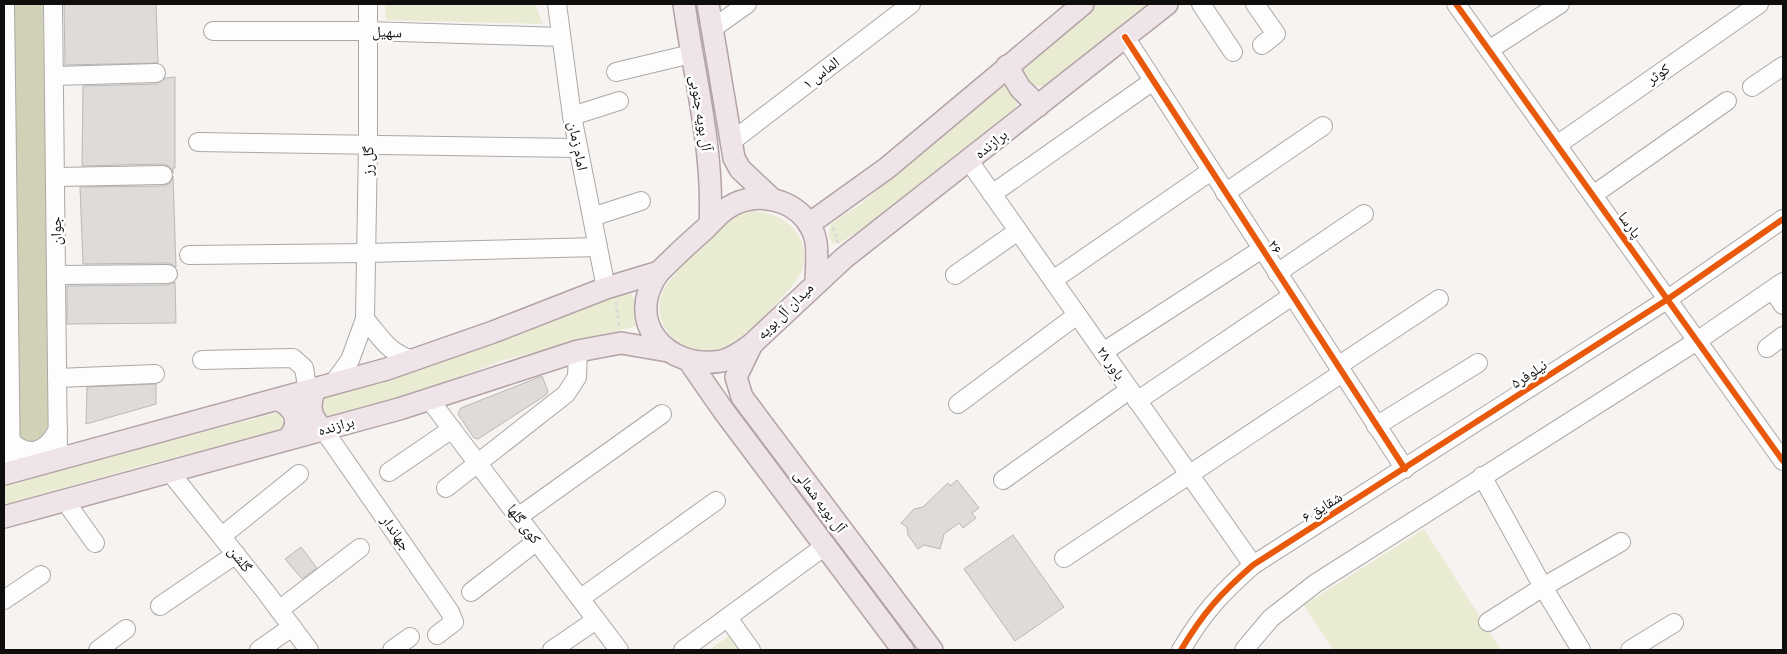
<svg xmlns="http://www.w3.org/2000/svg" width="1787" height="654" font-family="Commissioner,'Noto Naskh Arabic',sans-serif">
<rect width="100%" height="100%" fill="#f6f3f0"/>
<g fill="#e9ebd3">
<polygon points="385,4 535,4 543,24 386,20"/>
<polygon points="1097,4 1148,4 1044,86 1033,87 1024,78 1021,65"/>
<polygon points="1000,84 1013,89 1019,97 1015,110 867,225 840,243 833,244 828,235 831,224 861,204"/>
<path d="M748,211c33,-1 65,23 54,59 -6,18 -63,73 -80,80 -31,13 -67,-16 -62,-49 1,-4 3,-11 5,-14 8,-13 57,-63 69,-70 4,-3 10,-4 14,-6z"/>
<polygon points="629,289 637,306 639,325 504,360 405,397 326,419 320,399"/>
<polygon points="280,412 285,430 149,464 4,505 4,483"/>
<polygon points="1424,529 1501,650 1333,650 1304,605"/>
<polygon points="729,636 739,650 709,650"/>
</g>
<path fill="#d0d1b6" d="M12,4h31l8,397c-1,19 -2,31 -16,45l-9,-2 -9,-8z"/>
<g fill="#dedbd9" stroke="#bab8b6">
<polygon points="64,4 156,4 158,63 65,65"/>
<polygon points="175,77 175,168 173,168 173,173 169,166 163,164 82,166 83,86 156,84 166,78"/>
<polygon points="173,176 176,267 168,263 83,264 80,187 163,186 169,184"/>
<polygon points="175,282 176,323 67,324 67,286 168,285"/>
<polygon points="542,376 548,391 546,395 478,439 474,438 458,414 461,408"/>
<polygon points="156,384 156,404 86,424 87,387"/>
<polygon points="957,480 979,508 972,513 976,518 963,528 959,523 944,534 940,549 924,545 918,549 908,535 907,527 901,523 914,509 923,507 948,483 950,486"/>
<polygon points="1013,535 1064,607 1015,641 964,569"/>
<polygon points="301,547 317,568 302,579 285,559"/>
</g>
<g fill="none" stroke-linecap="round" stroke-linejoin="round">
<defs>
<g id="minor">
<polyline points="5,4 11,472"/>
<polyline points="53,4 58,459"/>
<polyline points="557,4 572,116 606,288"/>
<polyline points="1201,4 1233,52"/>
<polyline points="1255,4 1276,34 1262,45"/>
<polyline points="1456,4 1783,461"/>
<polyline points="712,29 747,4"/>
<polyline points="213,31 368,31 561,37"/>
<polyline points="1125,37 1405,469"/>
<polyline points="1489,50 1560,4"/>
<polyline points="616,72 691,54"/>
<polyline points="55,76 156,73"/>
<polyline points="1752,87 1783,66"/>
<polyline points="572,116 619,101"/>
<polyline points="198,142 578,148"/>
<polyline points="731,142 911,4"/>
<polyline points="1557,145 1759,4"/>
<polyline points="969,161 1253,565"/>
<polyline points="56,177 163,175"/>
<polyline points="1225,193 1323,126"/>
<polyline points="992,194 1153,81"/>
<polyline points="1593,195 1727,101"/>
<polyline points="592,217 641,201"/>
<polyline points="189,255 366,253 598,247"/>
<polyline points="1277,273 1364,214"/>
<polyline points="57,275 168,274"/>
<polyline points="955,275 1018,231"/>
<polyline points="1053,280 1211,171"/>
<polyline points="1773,290 1783,305"/>
<path d="M365,319c17,20 22,32 47,41"/>
<polyline points="1767,348 1783,336"/>
<polyline points="1103,352 1262,249"/>
<polyline points="202,360 293,358 304,368 308,392"/>
<polyline points="1338,366 1439,299"/>
<polyline points="57,378 155,374"/>
<polyline points="332,385 350,360 365,319 368,144 368,4"/>
<polyline points="429,399 619,650"/>
<polyline points="1137,401 1292,296"/>
<polyline points="958,404 1077,315"/>
<polyline points="1376,426 1478,363"/>
<polyline points="323,429 450,612 454,622 437,635"/>
<path d="M11,441c18,19 37,9 47,-12"/>
<polyline points="169,471 265,591 309,650"/>
<polyline points="389,472 452,429"/>
<polyline points="1482,476 1543,587 1581,650"/>
<polyline points="1003,480 1129,390"/>
<polyline points="446,488 566,394 577,377 578,351"/>
<polyline points="65,501 95,543"/>
<polyline points="518,517 662,414"/>
<polyline points="222,536 299,474"/>
<polyline points="1064,558 1342,373"/>
<polyline points="471,592 537,541"/>
<polyline points="581,598 716,501"/>
<polyline points="4,600 41,575"/>
<polyline points="160,606 236,554"/>
<polyline points="279,610 360,548"/>
<polyline points="728,618 751,650"/>
<polyline points="1488,622 1543,587 1621,542"/>
<polyline points="98,650 126,629"/>
<polyline points="259,650 292,627"/>
<polyline points="392,650 410,637"/>
<polyline points="552,650 596,620"/>
<polyline points="683,650 825,546"/>
<path d="M1181,650c22,-37 39,-56 72,-85l415,-266 115,-80"/>
<polyline points="1244,650 1271,618 1316,583 1697,341 1783,282"/>
<polyline points="1630,650 1674,623"/>
</g>
<g id="major">
<path d="M684,4c10,72 30,146 26,219"/>
<polyline points="708,4 734,158 740,169 772,199"/>
<polyline points="1007,66 1020,88 1038,106"/>
<polyline points="809,224 887,168 1083,4"/>
<path d="M816,284c0,-14 2,-28 0,-42 -7,-39 -55,-55 -87,-35 -9,5 -16,14 -23,21 -16,14 -32,29 -47,44 -36,49 7,99 63,89 11,-3 21,-10 30,-17l92,-86 323,-254"/>
<polyline points="751,346 736,377 742,397 932,650"/>
<polyline points="689,361 723,410 903,650"/>
<path d="M315,390c-7,15 -5,28 8,39"/>
<path d="M279,400c18,9 22,24 9,39"/>
<polyline points="4,474 387,369 493,332 606,288 659,272"/>
<polyline points="4,517 399,409 578,351 621,343 668,351"/>
</g>
</defs>
<use href="#minor" stroke="#aba8a6" stroke-width="20"/>
<use href="#major" stroke="#b3a2a6" stroke-width="24"/>
<g stroke="#dad9d8" stroke-width="2.5" stroke-dasharray="4 2.5" stroke-linecap="butt">
<polyline points="833,227 838,243"/>
<polyline points="616,302 619,326"/>
</g>
<use href="#minor" stroke="#fefdfd" stroke-width="18"/>
<use href="#major" stroke="#efe5e8" stroke-width="21"/>
<defs>
<g id="cycleway">
<polyline points="1456,4 1783,461"/>
<polyline points="1125,37 1405,469"/>
<path d="M1181,650c22,-37 39,-56 72,-85l415,-266 115,-80"/>
</g>
</defs>
<use href="#cycleway" stroke="#fff" stroke-width="9"/>
<use href="#cycleway" stroke="#e8590c" stroke-width="6"/>
</g>
<g text-anchor="middle" stroke-width="5" stroke-linejoin="round" paint-order="stroke">
<g font-size="15" fill="#100e0c" stroke="#fff">
<text transform="translate(387 32) rotate(2)" y="5">سهیل</text>
<text transform="translate(821 73) rotate(-38)" y="5">الماس ۱</text>
<text transform="translate(1658 74) rotate(-35)" y="5">کوثر</text>
<text transform="translate(701 113) rotate(81)" y="5">آل بویه جنوبی</text>
<text transform="translate(991 144) rotate(-38)" y="5">برازنده</text>
<text transform="translate(578 146) rotate(79)" y="5">امام زمان</text>
<text transform="translate(368 161) rotate(-89)" y="5">گل رز</text>
<text transform="translate(1630 225) rotate(54)" y="5">پارسا</text>
<text transform="translate(56 231) rotate(-91)" y="5">جوان</text>
<text transform="translate(1275 247) rotate(57)" y="5">۲۶</text>
<text transform="translate(785 311) rotate(-45)" y="5">میدان آل بویه</text>
<text transform="translate(1111 363) rotate(55)" y="5">باور ۲۸</text>
<text transform="translate(1529 374) rotate(-33)" y="5">نیلوفر۵</text>
<text transform="translate(336 426) rotate(-15)" y="5">برازنده</text>
<text transform="translate(820 501) rotate(53)" y="5">آل بویه شمالی</text>
<text transform="translate(1322 507) rotate(-32)" y="5">شقایق ۶</text>
<text transform="translate(524 524) rotate(53)" y="5">کوی گلها</text>
<text transform="translate(396 533) rotate(55)" y="5">جهاندار</text>
<text transform="translate(240 559) rotate(52)" y="5">گلشن</text>
</g>
</g>
<rect width="1787" height="654" fill="none" stroke="#100e0c" stroke-width="10"/>
</svg>
